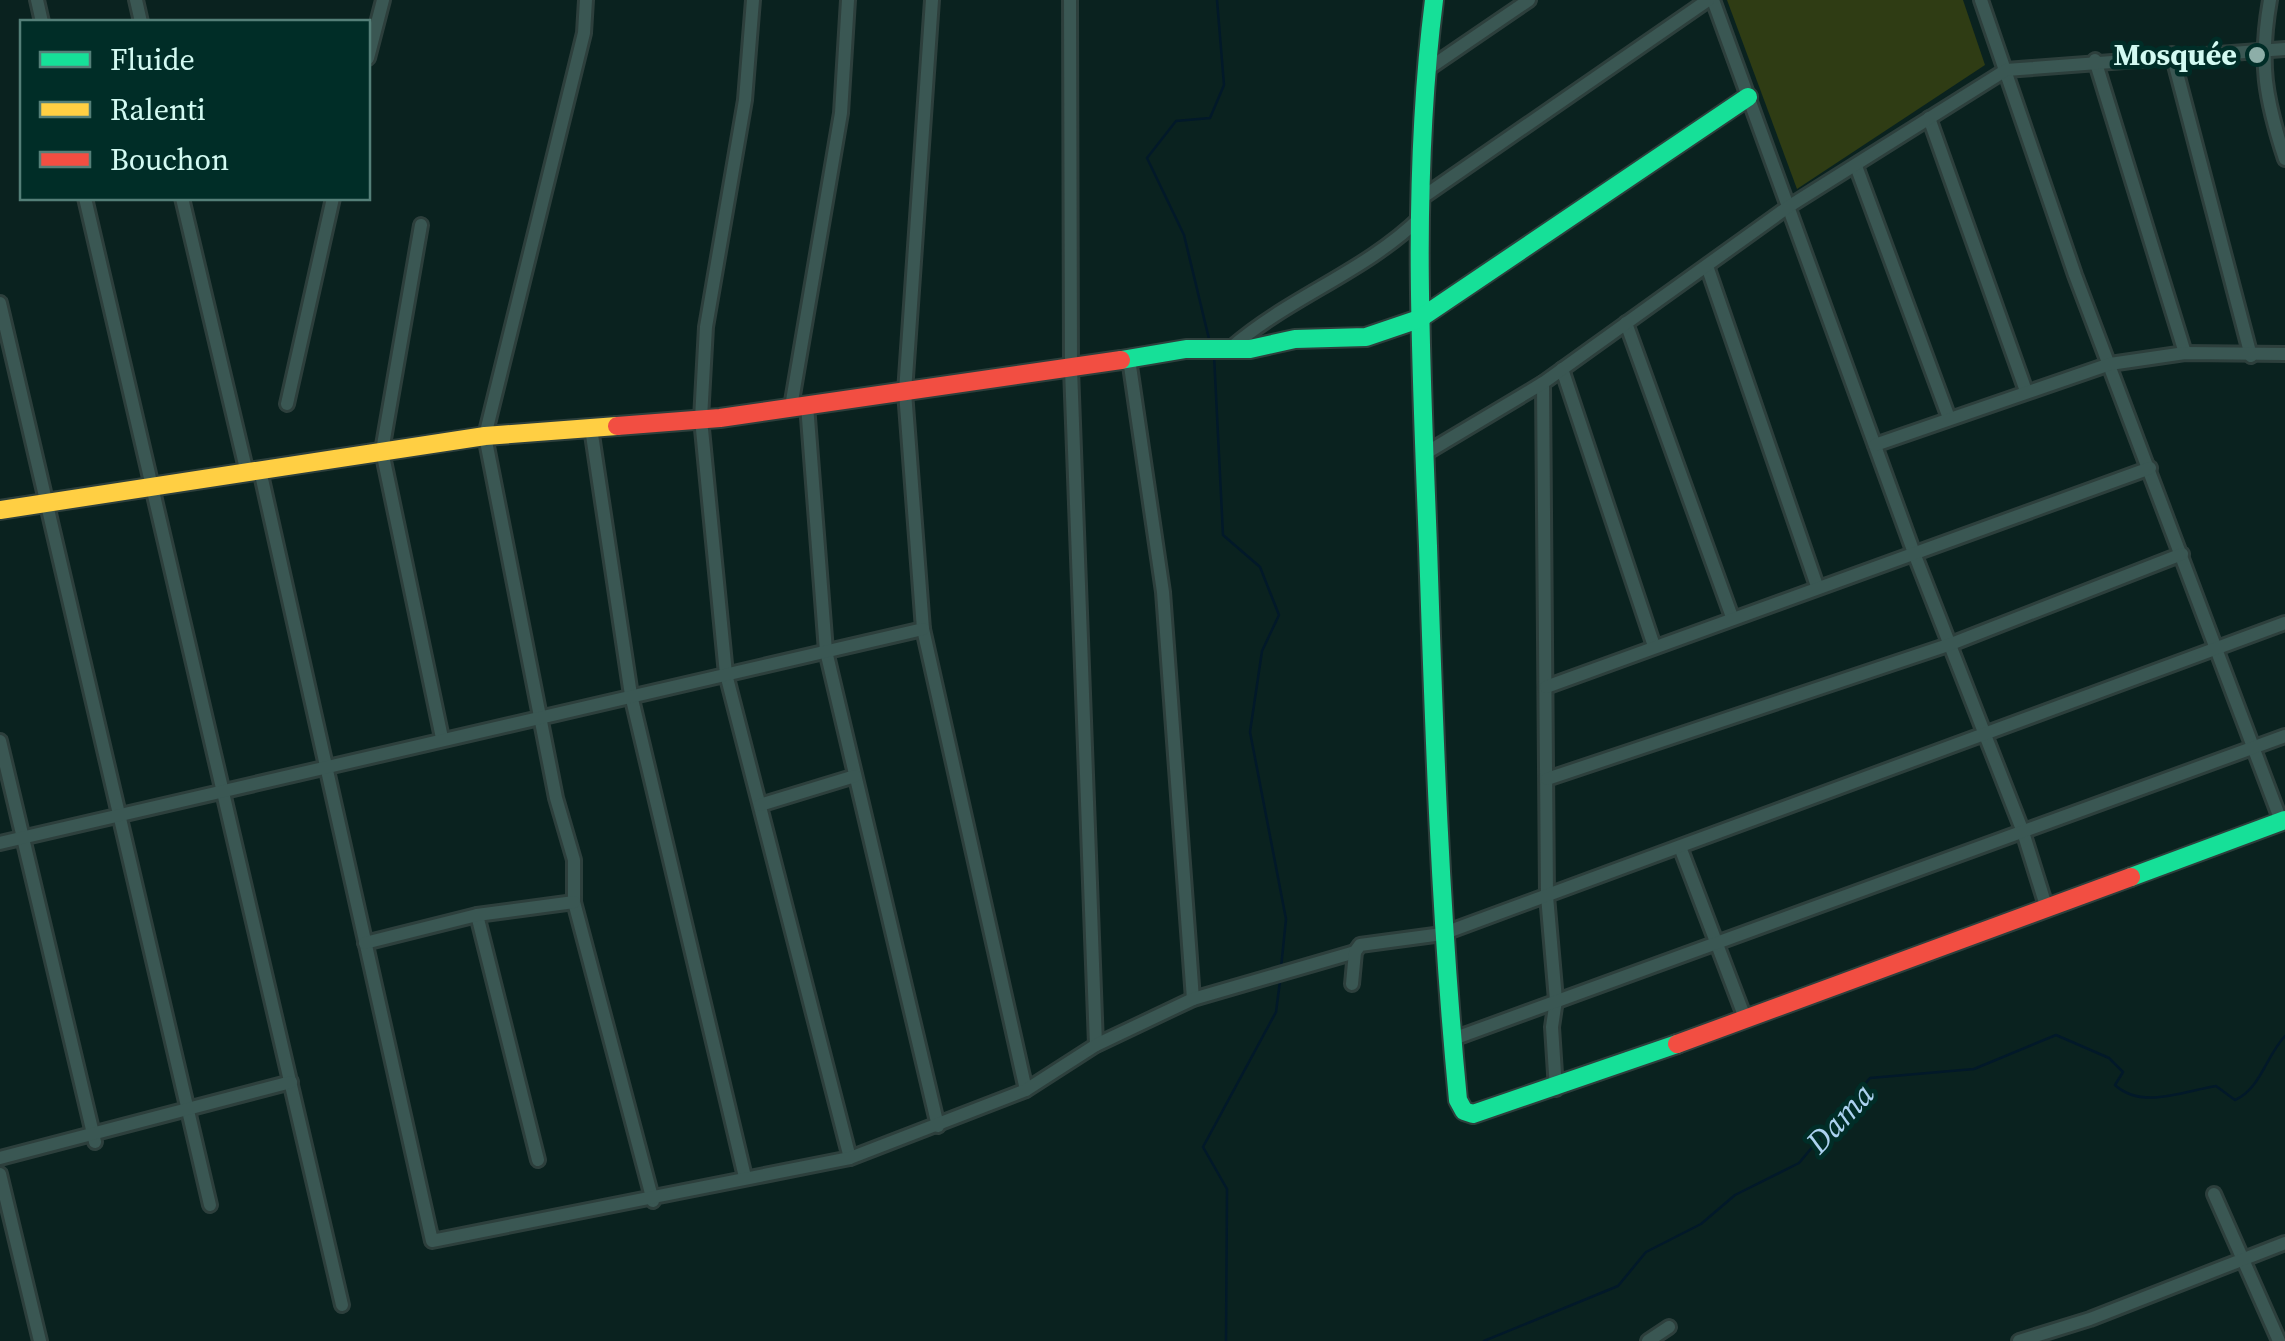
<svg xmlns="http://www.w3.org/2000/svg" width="2285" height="1341" font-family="'Source Serif 4',serif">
<rect width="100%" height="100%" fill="#0a221f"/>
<polygon fill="#2f3c14" points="1727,0 1963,0 1985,65 1797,189"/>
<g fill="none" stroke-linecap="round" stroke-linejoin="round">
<g stroke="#021929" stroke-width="2.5">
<polyline points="1210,343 1184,235 1147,158 1176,121 1210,118 1224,85 1217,0"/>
<polyline points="1214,355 1223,535 1260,567 1279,615 1262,651 1250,732 1286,919 1281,968"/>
<polyline points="1226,1341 1227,1189 1203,1147 1276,1012 1280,981"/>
<path d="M1484,1341l134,-55 28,-34 55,-28 34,-29 64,-32 71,-85 104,-9 82,-34 53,23 14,14 -8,13c27,25 69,6 101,1l19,14c26,-12 31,-44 50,-64"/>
</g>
<defs>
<g id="street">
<polyline points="37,0 42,22"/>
<polyline points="136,0 141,22"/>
<polyline points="586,0 584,33 485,436 556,798 574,860 574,902 653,1201"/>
<polyline points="753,0 745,100 706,327 701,419 726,674 850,1158"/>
<polyline points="932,0 905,392 923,629 1026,1090"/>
<polyline points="1070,0 1071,369 1096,1045"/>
<polyline points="1713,0 1914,553 2023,832 2047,909"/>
<polyline points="1981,0 2075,275 2281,821"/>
<path d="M2270,0c-11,63 -5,98 15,159"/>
<polyline points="2172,54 2251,356"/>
<polyline points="368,58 383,0"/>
<polyline points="2095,60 2185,353"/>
<polyline points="1425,71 1529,0"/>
<polyline points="1929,118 2026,391"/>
<polyline points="1856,166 1949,418"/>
<polyline points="1423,197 1708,0"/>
<polyline points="85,198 342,1305"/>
<polyline points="182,198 247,473"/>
<polyline points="421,225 382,451 442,738"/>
<polyline points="1707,266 1817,586"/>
<polyline points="0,303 210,1205"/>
<polyline points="1626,323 1732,617"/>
<path d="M1232,347c59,-51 133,-75 189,-130"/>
<polyline points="1129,359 1163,592 1193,999"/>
<polyline points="1562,369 1654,646"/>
<polyline points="1543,383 1547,896 1556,1000 1552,1027 1556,1089"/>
<polyline points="287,404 333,198"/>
<polyline points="807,405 826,651 938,1126"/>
<polyline points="791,407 841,113 848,0"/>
<polyline points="591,428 631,695 745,1177"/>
<polyline points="1875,445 2110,364 2185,353 2285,354"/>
<polyline points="1426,453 1543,383 1788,207 2006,70 2285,49"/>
<polyline points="260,470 432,1241 850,1158 1026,1090 1096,1045 1193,999 1355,952"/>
<polyline points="1546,687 2150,468"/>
<polyline points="0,741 95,1142"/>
<polyline points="1547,779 1951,644 2182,554"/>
<polyline points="760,805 855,776"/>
<polyline points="0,843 923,629"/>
<polyline points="1680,847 1745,1018"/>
<polyline points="477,915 538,1160"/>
<polyline points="365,943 477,915 574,902"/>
<polyline points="1352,984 1355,952 1360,945 1442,934 2285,623"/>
<polyline points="1453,1039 2285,736"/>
<polyline points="0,1158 291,1082"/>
<polyline points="0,1174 40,1341"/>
<polyline points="2214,1194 2279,1341"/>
<polyline points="1648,1341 1669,1327"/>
<polyline points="2019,1341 2090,1319 2285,1243"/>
</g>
<g id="fast">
<path d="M1434,0c-23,181 -13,365 -6,546 6,185 12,370 30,554l6,11 9,3 204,-70"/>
<polyline points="1121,360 1186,349 1250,349 1295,339 1366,337 1419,319 1748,97"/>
<polyline points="2131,877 2285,820"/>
</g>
<polyline id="slow" points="0,510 485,436 617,426"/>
<g id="jam">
<polyline points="617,426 720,418 1121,360"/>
<polyline points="1677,1044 2131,877"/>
</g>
</defs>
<use href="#street" stroke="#2d3f3c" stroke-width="18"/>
<use href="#fast" stroke="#2d3f3c" stroke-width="22"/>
<use href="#slow" stroke="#2d3f3c" stroke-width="22"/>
<use href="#jam" stroke="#2d3f3c" stroke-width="22"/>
<use href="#street" stroke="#3a5753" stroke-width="12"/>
<use href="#fast" stroke="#16e098" stroke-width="18"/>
<use href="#slow" stroke="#ffcf43" stroke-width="18"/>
<use href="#jam" stroke="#f24e42" stroke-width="18"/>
</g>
<circle fill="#8daea8" stroke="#002d27" stroke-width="4" cx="2257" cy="55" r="10"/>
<g text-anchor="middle" stroke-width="9" stroke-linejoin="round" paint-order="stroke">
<g font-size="30" font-weight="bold" fill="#d3faf2" stroke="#002d27" text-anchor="end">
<text x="2237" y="65">Mosquée</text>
</g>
<g font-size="32" font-style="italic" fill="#acd2f0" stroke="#002d27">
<text transform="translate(1840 1118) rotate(-47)" y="11">Dama</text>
</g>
</g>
<rect x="20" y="20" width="350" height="180" fill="#002d27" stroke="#547f78" stroke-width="2.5"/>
<rect x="40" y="52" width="50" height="15" fill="#16e098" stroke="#547f78" stroke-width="2.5"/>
<text x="110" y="70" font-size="30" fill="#d3faf2">Fluide</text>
<rect x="40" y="102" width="50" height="15" fill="#ffcf43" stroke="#547f78" stroke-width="2.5"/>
<text x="110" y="120" font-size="30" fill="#d3faf2">Ralenti</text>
<rect x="40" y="152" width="50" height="15" fill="#f24e42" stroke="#547f78" stroke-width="2.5"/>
<text x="110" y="170" font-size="30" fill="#d3faf2">Bouchon</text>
</svg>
